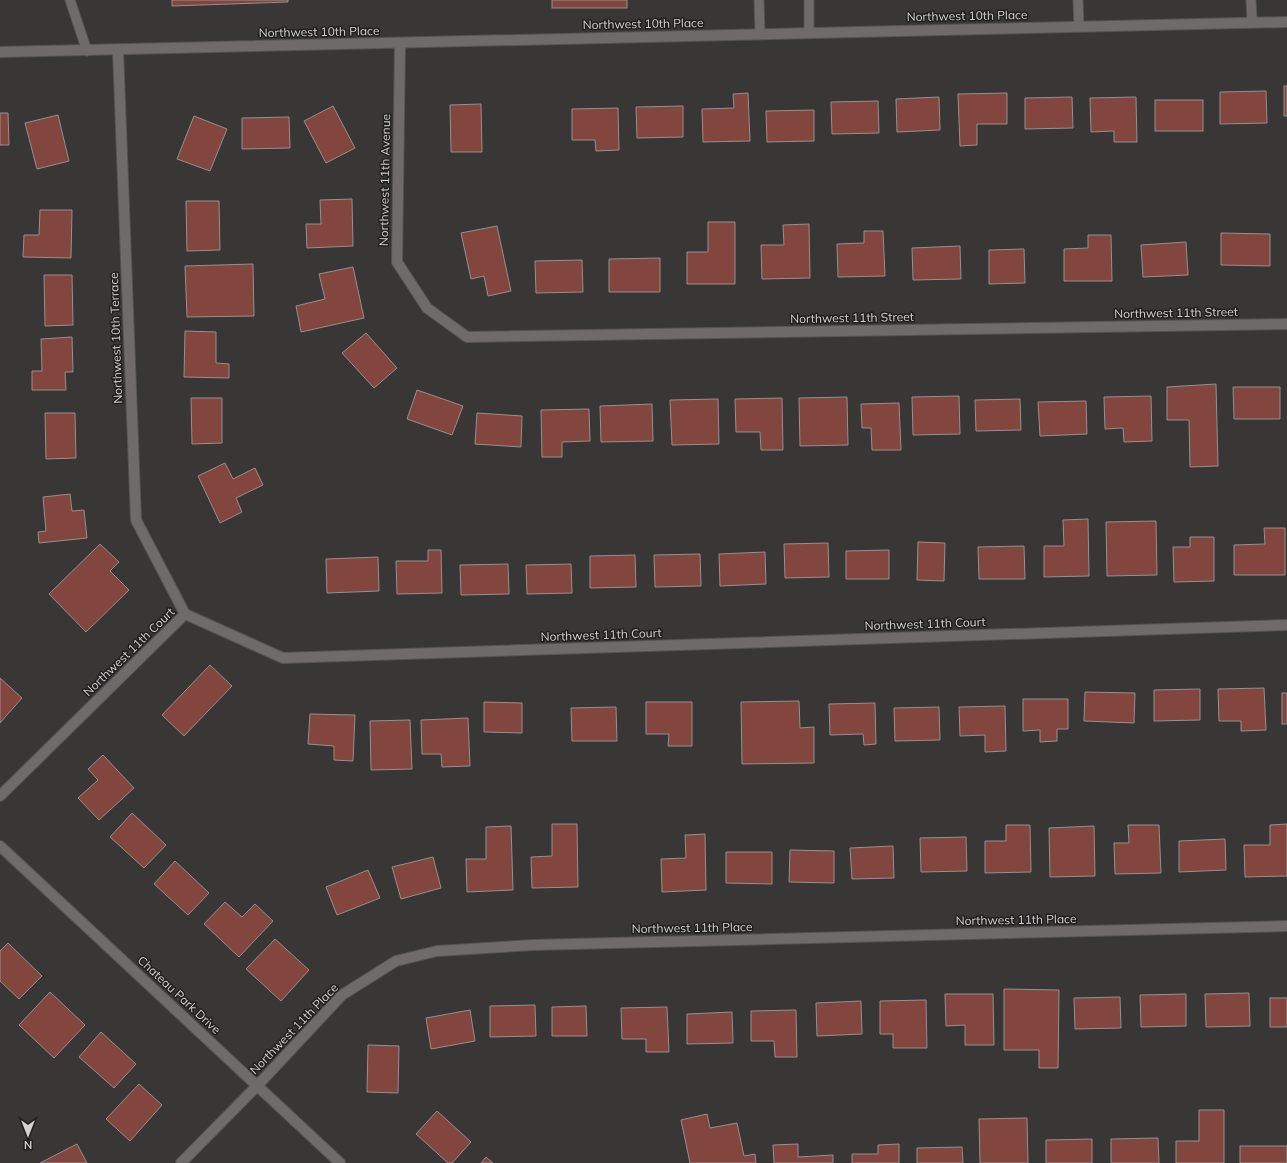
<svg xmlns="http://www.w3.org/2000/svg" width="1287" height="1163" font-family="Mulish,sans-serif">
<rect width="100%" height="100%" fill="#393636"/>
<g fill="#83463f" stroke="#959090">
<polygon points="172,0 288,0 288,2 172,6"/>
<rect x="552" y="0" width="75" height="8"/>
<rect x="1284" y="86" width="3" height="30"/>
<polygon points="1266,91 1267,123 1220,124 1220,92"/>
<polygon points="748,93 750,141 703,142 702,109 734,108 733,94"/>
<polygon points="1007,93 1007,124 977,124 977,145 960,146 958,94"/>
<polygon points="939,97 940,130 897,132 896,99"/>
<polygon points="1072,97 1073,128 1025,129 1025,98"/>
<polygon points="1136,97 1137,142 1114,142 1114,131 1091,132 1090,98"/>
<rect x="1155" y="100" width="48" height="31"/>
<polygon points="878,101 879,133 832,134 831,102"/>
<polygon points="481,104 482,152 451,152 450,105"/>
<polygon points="333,106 355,148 326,163 304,121"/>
<polygon points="683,106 683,137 637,138 636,107"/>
<polygon points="618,108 619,150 596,151 595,140 572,140 572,109"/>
<polygon points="814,110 814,141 767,142 766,111"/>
<polygon points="0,113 8,113 9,145 0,145"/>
<polygon points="58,115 69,161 37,169 25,123"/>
<polygon points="194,116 227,129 210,171 177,159"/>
<polygon points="289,117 290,148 242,149 242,118"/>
<polygon points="352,199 353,246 307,248 306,224 321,224 320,200"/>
<polygon points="186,201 219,201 220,250 187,251"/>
<polygon points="40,210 72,210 71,258 23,257 24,235 39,235"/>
<polygon points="708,222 735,222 735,284 687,284 687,252 708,252"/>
<polygon points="809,224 810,278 762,279 761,245 784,245 783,225"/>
<polygon points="497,226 511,291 488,296 484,276 471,279 461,233"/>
<polygon points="864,231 883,231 885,276 838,277 837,244 864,243"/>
<polygon points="1221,233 1270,234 1270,266 1221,265"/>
<polygon points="1088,235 1111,235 1112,281 1064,281 1064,249 1088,248"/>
<polygon points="1186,242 1188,275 1143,277 1141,245"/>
<polygon points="960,246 961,279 913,280 912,248"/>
<polygon points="1024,249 1025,283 989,284 989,250"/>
<polygon points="660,258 660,292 609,292 609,259"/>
<polygon points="582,260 583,292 536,293 535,261"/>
<polygon points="253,264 254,316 187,317 185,266"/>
<polygon points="353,267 364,318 301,332 296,306 325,299 319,274"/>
<polygon points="44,275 72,275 73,325 45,326"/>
<polygon points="185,331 216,332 216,363 229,364 229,378 184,377"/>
<polygon points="366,333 397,368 374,388 342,353"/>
<polygon points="72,337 73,372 65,372 66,390 32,390 32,371 42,371 41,339"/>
<polygon points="1216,384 1218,466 1190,467 1189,420 1167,420 1167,387"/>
<polygon points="1233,387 1280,387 1280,419 1234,419"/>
<polygon points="417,390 463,406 452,435 407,419"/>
<polygon points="959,396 960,434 913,435 912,397"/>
<polygon points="1151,396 1152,441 1124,442 1123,428 1105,429 1104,397"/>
<polygon points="847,397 848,445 800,446 799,398"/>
<polygon points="191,398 222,398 222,443 192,444"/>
<polygon points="782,398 783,450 761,450 760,432 736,432 735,399"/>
<polygon points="718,399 719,444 672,445 670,400"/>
<polygon points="1020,399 1021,430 976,431 975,400"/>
<polygon points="1086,401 1087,434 1040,436 1038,402"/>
<polygon points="899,403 901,450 872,450 871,428 862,428 861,404"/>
<polygon points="652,404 653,441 601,442 600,406"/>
<polygon points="589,409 590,441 562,442 562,457 542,457 541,410"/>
<polygon points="45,413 75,413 76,458 46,459"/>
<polygon points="477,413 522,416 521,447 475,444"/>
<polygon points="225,463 233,479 255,468 263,485 236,498 242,512 220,523 198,476"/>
<polygon points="70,494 72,511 84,510 87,538 39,543 38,532 46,531 43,497"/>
<polygon points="1088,519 1089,576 1044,577 1044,546 1064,546 1063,520"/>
<polygon points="1156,521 1157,575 1107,576 1106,522"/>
<polygon points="1264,528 1285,528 1285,575 1234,575 1234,545 1265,544"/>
<polygon points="1190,537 1214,537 1214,581 1174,582 1173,547 1190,547"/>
<polygon points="918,542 945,543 944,581 917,580"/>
<polygon points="828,543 829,577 785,578 784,544"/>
<polygon points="100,544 119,562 110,571 129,590 86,632 49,594"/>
<polygon points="1024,546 1025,579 979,579 978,547"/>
<polygon points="428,550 441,550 442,593 397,594 396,561 428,561"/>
<polygon points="889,550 889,579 846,579 846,551"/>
<polygon points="765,552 766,584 720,586 719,554"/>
<polygon points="700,554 701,586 655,587 654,555"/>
<polygon points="635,555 636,587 590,588 590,556"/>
<polygon points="378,557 379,591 327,593 326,559"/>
<polygon points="508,564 509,594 461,595 460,565"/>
<polygon points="571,564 572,593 527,594 526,565"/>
<polygon points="210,665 232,686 184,736 162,715"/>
<polygon points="0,678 22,698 0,723"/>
<polygon points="1264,688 1266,730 1241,731 1241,721 1219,721 1218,689"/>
<polygon points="1200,689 1200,720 1154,721 1154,690"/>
<polygon points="1085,692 1135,693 1134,723 1084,721"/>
<rect x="1282" y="693" width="5" height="31"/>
<polygon points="1023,699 1068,699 1068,729 1057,729 1057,741 1040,742 1040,730 1023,731"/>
<polygon points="799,701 800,728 814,727 814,763 742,764 741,702"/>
<polygon points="484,702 522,703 522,733 484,732"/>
<polygon points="646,702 692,702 692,746 668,746 669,734 646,734"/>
<polygon points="875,703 876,744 864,745 863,734 830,735 829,704"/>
<polygon points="1005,706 1006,751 985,752 985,735 960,736 959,707"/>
<polygon points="616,707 617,741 572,741 571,708"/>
<polygon points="939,707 940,740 895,741 894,708"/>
<polygon points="310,714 355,715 353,761 334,760 334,746 308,744"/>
<polygon points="468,718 470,766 442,767 441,754 422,754 421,720"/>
<polygon points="410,720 412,769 371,770 370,721"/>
<polygon points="103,755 134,788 99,820 78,798 98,780 88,769"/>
<polygon points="132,813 166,845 144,868 110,837"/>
<polygon points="552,824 577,824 578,887 532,888 531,857 552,856"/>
<polygon points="1287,824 1287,876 1245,877 1244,845 1270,845 1270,825"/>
<polygon points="1006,825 1030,825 1031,872 985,873 985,841 1006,841"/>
<polygon points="1128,825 1159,825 1161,873 1115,874 1114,843 1129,843"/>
<polygon points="511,826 513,890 467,892 466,859 486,859 486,827"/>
<polygon points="1094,826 1095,876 1050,877 1049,828"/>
<polygon points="705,834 706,890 662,892 661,859 686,858 685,835"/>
<polygon points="966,837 967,871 921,872 920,838"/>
<polygon points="1225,839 1226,870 1179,872 1179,841"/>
<polygon points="893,846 894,878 852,879 850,848"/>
<polygon points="790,850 834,851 834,883 789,882"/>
<polygon points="726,852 772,852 772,884 726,883"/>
<polygon points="433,857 441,888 401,899 392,867"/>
<polygon points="175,861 209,893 188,915 154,884"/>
<polygon points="368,870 380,898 337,915 326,887"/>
<polygon points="225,902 242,917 255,904 273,921 239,957 204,924"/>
<polygon points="275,939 309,970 281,1001 246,969"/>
<polygon points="8,943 42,976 19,999 0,981 0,951"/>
<polygon points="1004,989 1059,990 1058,1068 1039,1068 1039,1050 1004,1050"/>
<polygon points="50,992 85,1025 54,1058 19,1025"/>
<polygon points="1249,993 1250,1026 1206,1027 1205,994"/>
<polygon points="945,994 993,994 994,1045 965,1045 965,1025 946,1026"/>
<polygon points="1186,994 1186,1026 1141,1027 1140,995"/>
<polygon points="1120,997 1121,1028 1075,1029 1074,998"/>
<rect x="1270" y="998" width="17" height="29"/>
<polygon points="926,1000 927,1048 893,1048 893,1034 880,1034 880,1001"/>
<polygon points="861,1001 862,1034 817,1036 816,1003"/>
<polygon points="535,1005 536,1036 490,1037 490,1006"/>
<polygon points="586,1006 587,1036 552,1036 552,1007"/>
<polygon points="667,1007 669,1052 646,1052 646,1039 622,1039 621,1008"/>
<polygon points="470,1010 475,1041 431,1049 426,1018"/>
<polygon points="796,1010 797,1057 775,1057 774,1041 751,1041 751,1011"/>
<polygon points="732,1012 733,1043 687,1044 687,1014"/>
<polygon points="101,1032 136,1064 114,1088 79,1057"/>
<polygon points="368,1045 399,1046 398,1093 367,1092"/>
<polygon points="139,1084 162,1105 130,1141 106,1119"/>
<polygon points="1199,1110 1224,1110 1224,1163 1176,1163 1176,1141 1199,1141"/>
<polygon points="437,1111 471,1142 452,1163 448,1163 416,1134"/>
<polygon points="707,1114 710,1128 737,1123 744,1156 755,1154 756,1163 690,1163 681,1120"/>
<polygon points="1027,1118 1028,1163 980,1163 979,1119"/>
<polygon points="1158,1138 1159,1163 1111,1163 1111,1139"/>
<polygon points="1092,1139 1092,1163 1046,1163 1046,1140"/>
<polygon points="77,1144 87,1163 40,1163"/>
<polygon points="798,1144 798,1157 833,1155 833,1163 774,1163 773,1145"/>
<polygon points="899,1144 899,1163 852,1163 852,1154 878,1154 878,1145"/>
<rect x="1240" y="1146" width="47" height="17"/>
<polygon points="962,1147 963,1163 917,1163 917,1148"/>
<polygon points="486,1157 493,1163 481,1163"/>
</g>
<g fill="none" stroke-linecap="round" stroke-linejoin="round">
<defs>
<g id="service">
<polyline points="70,0 87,51"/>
<polyline points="759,0 760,34"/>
<polyline points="809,0 809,33"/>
<polyline points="1078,0 1079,27"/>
<polyline points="1251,0 1252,22"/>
</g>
<g id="minor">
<polyline points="400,43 397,262 427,308 467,337 1287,324"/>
<polyline points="118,50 136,520 185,614"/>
<polyline points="0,52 1287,22"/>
<polyline points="0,796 185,614 283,658 1287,625"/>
<polyline points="0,846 340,1163"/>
<polyline points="181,1163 257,1086 342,995 396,961 437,951 533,945 1287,926"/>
</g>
</defs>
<use href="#service" stroke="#575354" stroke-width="11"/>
<use href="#minor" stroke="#575354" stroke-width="12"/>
<use href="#service" stroke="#6f6b6b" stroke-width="9"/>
<use href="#minor" stroke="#6f6b6b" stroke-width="10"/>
</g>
<g text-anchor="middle" stroke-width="3" stroke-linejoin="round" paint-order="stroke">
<g font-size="12" fill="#d4d1d2" stroke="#201e1e">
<text transform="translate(967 16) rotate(-1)" y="4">Northwest 10th Place</text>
<text transform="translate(643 24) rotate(-1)" y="4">Northwest 10th Place</text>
<text transform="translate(319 32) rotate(-1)" y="4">Northwest 10th Place</text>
<text transform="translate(385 180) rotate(-89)" y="4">Northwest 11th Avenue</text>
<text transform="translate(1176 313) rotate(-1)" y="4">Northwest 11th Street</text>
<text transform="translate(852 318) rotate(-1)" y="4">Northwest 11th Street</text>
<text transform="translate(116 338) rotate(-92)" y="4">Northwest 10th Terrace</text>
<text transform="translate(925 624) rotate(-2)" y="4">Northwest 11th Court</text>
<text transform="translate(601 635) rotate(-2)" y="4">Northwest 11th Court</text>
<text transform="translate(129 652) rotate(-44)" y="4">Northwest 11th Court</text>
<text transform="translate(1016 920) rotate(-1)" y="4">Northwest 11th Place</text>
<text transform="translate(692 928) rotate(-1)" y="4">Northwest 11th Place</text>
<text transform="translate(179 995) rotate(43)" y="4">Chateau Park Drive</text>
<text transform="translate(294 1029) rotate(-46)" y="4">Northwest 11th Place</text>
</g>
</g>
<g transform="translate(28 1135) rotate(180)" stroke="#201e1e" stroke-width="3" paint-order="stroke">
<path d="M0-3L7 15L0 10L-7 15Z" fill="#d4d1d2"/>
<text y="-6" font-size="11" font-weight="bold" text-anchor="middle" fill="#d4d1d2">N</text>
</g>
</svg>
